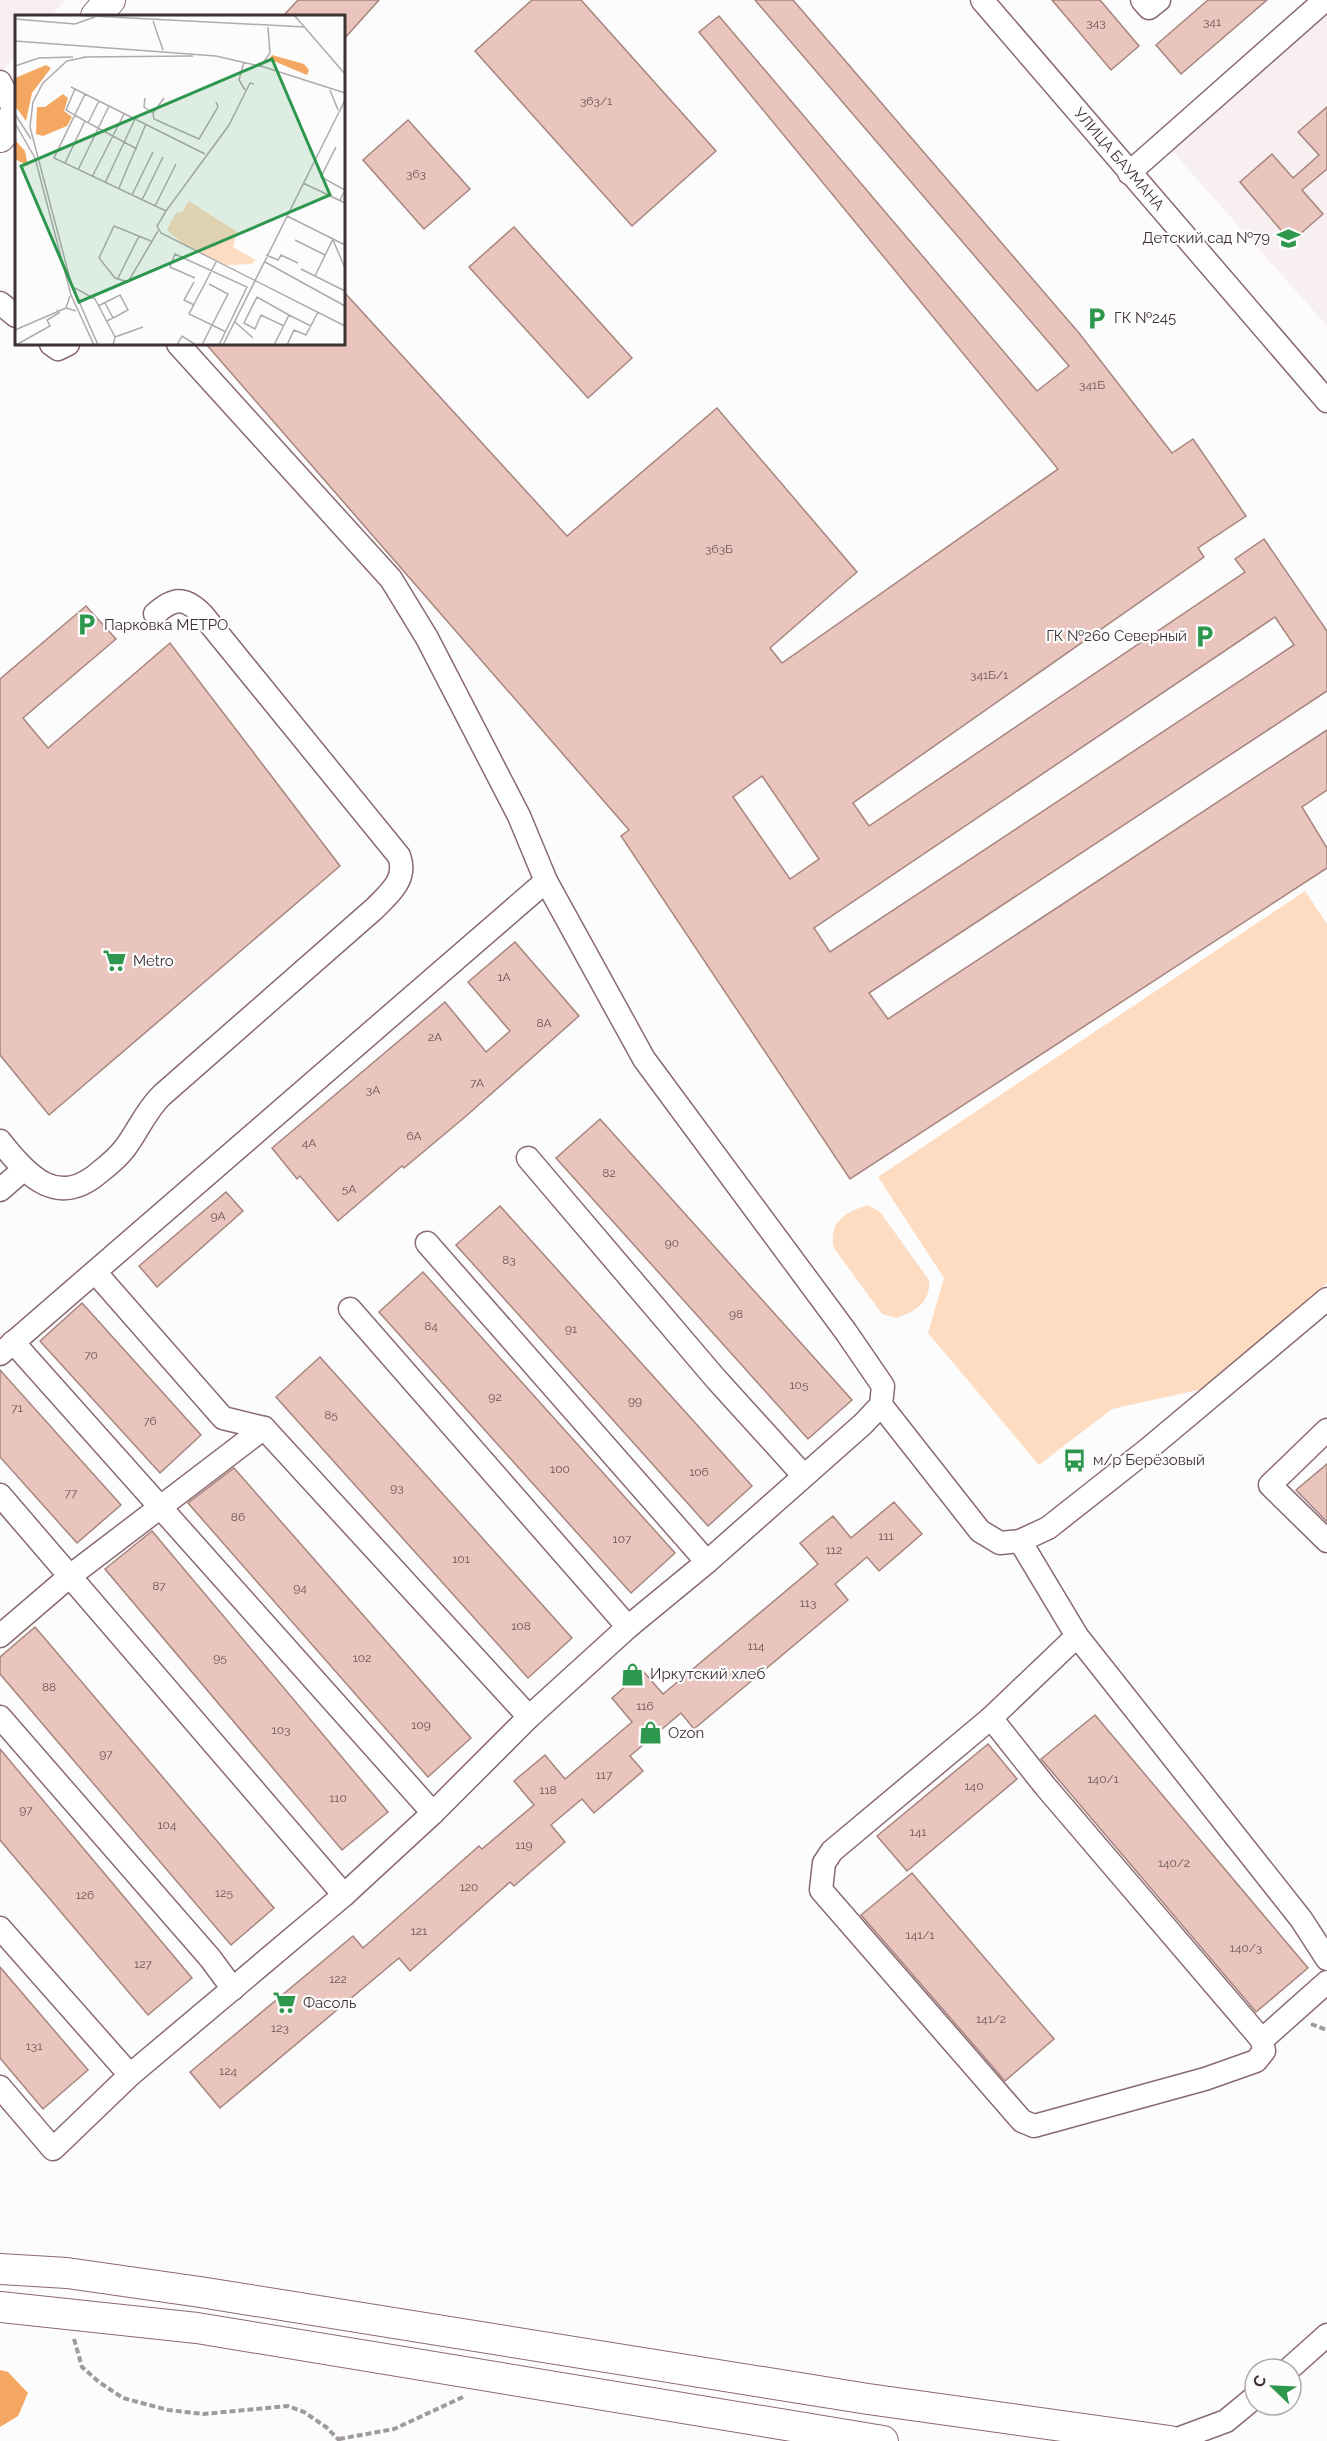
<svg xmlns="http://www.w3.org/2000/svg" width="1327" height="2441" font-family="Raleway,sans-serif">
<rect width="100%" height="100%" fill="#fcfcfc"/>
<g fill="#f8eff1">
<polygon points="0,0 65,0 51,16 16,16 16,55 0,74"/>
<polygon points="1327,15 1327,326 1172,151"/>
</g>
<g fill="#fddcc1">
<polygon points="1305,891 1327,924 1327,1283 1207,1388 1112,1409 1039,1465 928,1333 944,1278 878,1177"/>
<path d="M868,1205l12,7 49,68c2,22 -14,32 -33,38l-14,-4 -48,-66c-6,-26 11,-36 34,-43z"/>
</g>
<polygon fill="#f4a760" points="0,2370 8,2372 28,2393 18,2416 0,2427"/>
<g fill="#eac5be" stroke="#a6857e" stroke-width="1.5" fill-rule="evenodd">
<polygon points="298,0 379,0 344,39 344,16 283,16"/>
<polygon points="532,0 581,0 716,151 632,226 475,51"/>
<path d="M755,0h38l286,333 93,120 21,-14 53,77 -48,32 6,9 -351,246 16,23 376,-254 -10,-13 29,-20 63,92v60l-458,302 19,26 439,-289v60l-25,17 25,41v20l-477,311 -229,-343 8,-6 -423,-486h138v-52l223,244 150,-128 140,164 -87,76 12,15 276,-194 -359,-437 20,-16 318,375 32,-25zM1275,617l19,28 -464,307 -16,-24zM762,776l57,83 -29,20 -57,-82z"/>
<polygon points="1052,0 1100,0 1139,46 1111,70"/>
<polygon points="1208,0 1267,0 1181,74 1156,45"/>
<polygon points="1327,107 1327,169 1302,190 1323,214 1291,242 1240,182 1272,154 1293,178 1319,155 1298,132"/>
<polygon points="408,120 470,189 424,229 363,160"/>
<polygon points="514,227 632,358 588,398 469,267"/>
<polygon points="86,606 116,639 23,718 48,748 170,643 340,866 49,1115 0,1055 0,679"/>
<polygon points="515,942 579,1016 465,1117 404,1168 402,1166 338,1221 300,1176 297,1179 272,1148 445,1002 486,1052 510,1031 468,982"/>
<polygon points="600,1119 852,1400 808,1439 556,1158"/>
<polygon points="226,1192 243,1211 157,1287 139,1266"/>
<polygon points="500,1206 752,1486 708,1526 456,1245"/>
<polygon points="423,1272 675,1553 631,1593 379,1312"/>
<polygon points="82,1303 201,1435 160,1473 40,1341"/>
<polygon points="320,1357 572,1638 528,1678 276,1397"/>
<polygon points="0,1370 121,1505 77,1543 0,1457"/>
<polygon points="1327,1464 1327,1522 1296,1490"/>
<polygon points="234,1468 471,1738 428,1777 188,1503"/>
<polygon points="894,1502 922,1534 879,1571 867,1557 835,1584 848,1600 694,1729 681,1713 630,1756 643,1771 594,1813 582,1799 551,1825 565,1842 514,1886 510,1882 410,1971 399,1958 220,2108 190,2072 353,1936 363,1948 479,1846 482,1849 534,1805 514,1781 545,1755 565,1779 632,1722 612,1698 643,1671 663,1694 818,1564 800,1543 833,1516 851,1538"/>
<polygon points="152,1531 388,1812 342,1850 105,1569"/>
<polygon points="35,1627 274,1908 231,1945 0,1674 0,1657"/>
<polygon points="1095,1715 1308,1968 1256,2012 1041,1759"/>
<polygon points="988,1744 1017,1779 907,1871 877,1836"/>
<polygon points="0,1749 192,1978 148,2015 0,1840"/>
<polygon points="912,1873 1054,2039 1005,2081 861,1915"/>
<polygon points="0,1967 88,2070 43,2109 0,2058"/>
</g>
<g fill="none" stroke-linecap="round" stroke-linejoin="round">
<defs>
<g id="minor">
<path id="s1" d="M982,0l345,401"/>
<polyline points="1142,0 1149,8 1159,0"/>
<polyline points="0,82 16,114"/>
<polyline points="1129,173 1325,0"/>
<polyline points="0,303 16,316"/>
<polyline points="51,344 58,349 68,344"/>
<path d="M0,1141c28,36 58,68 101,30 9,-7 17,-14 24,-23 13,-17 21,-38 37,-53l212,-186c15,-15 34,-30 25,-53l-197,-242c-18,-18 -29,-16 -47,0"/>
<polyline points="528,1158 716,1379 804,1476"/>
<polyline points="0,1190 23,1170"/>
<polyline points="427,1243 707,1562"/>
<polyline points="95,1272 223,1418 264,1428 529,1717"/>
<polyline points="350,1309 628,1627"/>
<polyline points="13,1342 433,1813"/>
<polyline points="0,1354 546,881"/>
<polyline points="881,1405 980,1531 1000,1543 1020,1541 1048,1528 1147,1450 1327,1299"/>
<polyline points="1327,1430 1270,1485 1327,1541"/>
<polyline points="0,1495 344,1895"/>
<polyline points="1020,1541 1077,1636 1301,1919 1327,1959"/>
<polyline points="0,1636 70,1576 264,1428"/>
<polyline points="1077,1636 991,1718 832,1851 824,1863 821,1890 1022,2121 1034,2126 1205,2079 1256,2061 1264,2051 1262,2040 1327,1982"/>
<polyline points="0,1717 210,1958 233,1989"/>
<polyline points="991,1718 1045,1786 1262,2040"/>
<polyline points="0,1928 130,2075"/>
<polyline points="0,2087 53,2149 130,2075 344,1895 433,1813 529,1717 628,1627 707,1562 863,1424 881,1405 883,1386 846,1332 644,1059 546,881 519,816 427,638 391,579 178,344"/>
<polyline points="1289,2369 1327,2335"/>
<polyline points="1172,2441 1226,2421 1255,2397"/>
</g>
<g id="major">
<polyline points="96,16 110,0"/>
<polyline points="0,137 16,113"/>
<polyline points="0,2269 67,2273 200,2292 868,2399 1170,2441"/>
<polyline points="0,2307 197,2328 883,2441"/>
</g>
</defs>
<use href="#minor" stroke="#8a6a71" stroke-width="25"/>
<use href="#major" stroke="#8a6a71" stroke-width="32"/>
<g stroke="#a19a9b" stroke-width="4" stroke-dasharray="6 3" stroke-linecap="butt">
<polyline points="1311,2024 1327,2030"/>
<polyline points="74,2339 82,2367 99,2382 123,2398 168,2410 203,2414 288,2406 304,2412 326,2427 340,2441"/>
<polyline points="339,2439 394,2429 463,2397"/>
</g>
<use href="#minor" stroke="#fff" stroke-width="22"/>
<use href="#major" stroke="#fff" stroke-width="30"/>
</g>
<defs>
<symbol id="school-bare" viewBox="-9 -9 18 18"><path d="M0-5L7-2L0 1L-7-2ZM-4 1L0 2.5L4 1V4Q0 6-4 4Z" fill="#2e974e" stroke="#fcfcfc" stroke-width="2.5" paint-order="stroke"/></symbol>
<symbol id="parking-bare" viewBox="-9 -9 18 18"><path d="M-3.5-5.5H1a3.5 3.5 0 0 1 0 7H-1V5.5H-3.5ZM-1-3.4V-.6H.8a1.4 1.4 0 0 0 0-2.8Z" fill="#2e974e" stroke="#fcfcfc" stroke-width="2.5" paint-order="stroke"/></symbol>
<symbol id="supermarket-bare" viewBox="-9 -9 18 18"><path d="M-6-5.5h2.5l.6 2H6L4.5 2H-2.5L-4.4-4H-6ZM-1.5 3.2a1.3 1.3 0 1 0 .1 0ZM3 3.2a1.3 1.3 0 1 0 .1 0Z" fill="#2e974e" stroke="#fcfcfc" stroke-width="2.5" paint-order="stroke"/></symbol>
<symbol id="bus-bare" viewBox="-9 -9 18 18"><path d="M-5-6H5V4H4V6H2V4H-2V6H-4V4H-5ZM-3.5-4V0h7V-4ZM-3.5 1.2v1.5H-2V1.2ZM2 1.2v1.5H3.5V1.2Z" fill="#2e974e" stroke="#fcfcfc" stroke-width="2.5" paint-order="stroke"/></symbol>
<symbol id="shop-bare" viewBox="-9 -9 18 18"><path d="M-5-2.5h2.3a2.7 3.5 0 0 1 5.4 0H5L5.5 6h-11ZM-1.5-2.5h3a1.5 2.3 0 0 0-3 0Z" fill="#2e974e" stroke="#fcfcfc" stroke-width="2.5" paint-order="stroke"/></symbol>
</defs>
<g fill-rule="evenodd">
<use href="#school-bare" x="1272" y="222" width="33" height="33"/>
<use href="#parking-bare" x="1080" y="302" width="33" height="33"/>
<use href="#parking-bare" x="70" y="608" width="33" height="33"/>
<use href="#parking-bare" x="1188" y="620" width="33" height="33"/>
<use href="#supermarket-bare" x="98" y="944" width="33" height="33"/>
<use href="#bus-bare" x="1058" y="1444" width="33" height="33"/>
<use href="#shop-bare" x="616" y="1658" width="33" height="33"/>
<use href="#shop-bare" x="634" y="1716" width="33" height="33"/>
<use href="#supermarket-bare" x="268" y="1986" width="33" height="33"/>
</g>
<g text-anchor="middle" stroke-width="4.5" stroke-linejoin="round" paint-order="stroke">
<g font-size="12" fill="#695556">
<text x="1212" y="26">341</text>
<text x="1096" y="27">343</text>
<text x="596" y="105">363/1</text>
<text x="416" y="178">363</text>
<text x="1092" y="389">341Б</text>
<text x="719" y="553">363Б</text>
<text x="989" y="679">341Б/1</text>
<text x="504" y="981">1А</text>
<text x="544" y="1027">8А</text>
<text x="435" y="1041">2А</text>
<text x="477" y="1087">7А</text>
<text x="373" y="1094">3А</text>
<text x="414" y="1140">6А</text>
<text x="309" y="1147">4А</text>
<text x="609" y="1177">82</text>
<text x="349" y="1193">5А</text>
<text x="218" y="1220">9А</text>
<text x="672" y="1247">90</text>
<text x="509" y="1264">83</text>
<text x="736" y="1318">98</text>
<text x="431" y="1330">84</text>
<text x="571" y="1333">91</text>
<text x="91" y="1359">70</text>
<text x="799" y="1389">105</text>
<text x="495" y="1401">92</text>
<text x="635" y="1405">99</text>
<text x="17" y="1412">71</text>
<text x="331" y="1419">85</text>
<text x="150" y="1425">76</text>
<text x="560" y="1473">100</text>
<text x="699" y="1476">106</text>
<text x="397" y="1492">93</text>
<text x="71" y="1497">77</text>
<text x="238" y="1521">86</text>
<text x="886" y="1540">111</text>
<text x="622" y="1543">107</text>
<text x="834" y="1554">112</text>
<text x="461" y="1563">101</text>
<text x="159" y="1590">87</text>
<text x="300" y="1592">94</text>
<text x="808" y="1607">113</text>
<text x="521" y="1630">108</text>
<text x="756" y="1650">114</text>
<text x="220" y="1662">95</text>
<text x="362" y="1662">102</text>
<text x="49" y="1691">88</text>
<text x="645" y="1710">116</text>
<text x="421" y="1729">109</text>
<text x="281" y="1734">103</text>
<text x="106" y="1758">97</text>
<text x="604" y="1779">117</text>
<text x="1103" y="1783">140/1</text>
<text x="974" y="1790">140</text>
<text x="548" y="1794">118</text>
<text x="338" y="1802">110</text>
<text x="26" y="1814">97</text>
<text x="167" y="1829">104</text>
<text x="918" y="1836">141</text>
<text x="524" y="1849">119</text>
<text x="1174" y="1867">140/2</text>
<text x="469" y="1891">120</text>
<text x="224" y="1897">125</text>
<text x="85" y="1899">126</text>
<text x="419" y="1935">121</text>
<text x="920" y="1939">141/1</text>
<text x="1246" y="1952">140/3</text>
<text x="143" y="1968">127</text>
<text x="338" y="1983">122</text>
<text x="991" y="2023">141/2</text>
<text x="280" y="2032">123</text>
<text x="34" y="2050">131</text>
<text x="228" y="2075">124</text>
</g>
<g font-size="15" fill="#3e3033" stroke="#fcfcfc">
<text dy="5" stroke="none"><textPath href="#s1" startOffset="210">УЛИЦА БАУМАНА</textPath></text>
</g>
<g font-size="15" fill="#3e3033" stroke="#fcfcfc" text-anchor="start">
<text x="1270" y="243" text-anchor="end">Детский сад №79</text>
<text x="1114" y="323">ГК №245</text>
<text x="104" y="630">Парковка МЕТРО</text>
<text x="1187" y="641" text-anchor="end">ГК №260 Северный</text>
<text x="133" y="966">Metro</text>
<text x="1093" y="1465">м/р Берёзовый</text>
<text x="650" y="1679">Иркутский хлеб</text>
<text x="668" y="1738">Ozon</text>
<text x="303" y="2008">Фасоль</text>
</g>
</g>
<g transform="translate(15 15)">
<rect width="330" height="330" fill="#fcfcfc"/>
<path d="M174,186l48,31 -4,15 23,13 -5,4 -25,1 -44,-22 -15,-13 9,-17 6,-1z" fill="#fddcc1"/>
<path d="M257,40l32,9 5,6 -2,5 -38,-16zM31,50l5,3 -19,25 -6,28 -11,-15v-28zM48,79l5,4 -4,13 8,6 -5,9 -24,10 -7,-2 1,-27h8zM0,125l10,11 3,15 -13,-7z" fill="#f4a760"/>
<path fill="none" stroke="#b0aaac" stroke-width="1.5" d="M58,0l232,12M279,0l51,59M0,4l60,5 20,-7M138,6l10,29M0,26l201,15 48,11 81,26M68,42l110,-1M71,42l-19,4 -24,22 -10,19 -3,25 41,156 27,62M229,47l-5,18 6,10M0,51l24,-8 34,-1M246,51l9,-13 -2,-26M56,72l134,67M60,74l-9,21 19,11M315,75l8,20M70,79l-31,64 112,53 63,-86 21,-42 4,1M130,83l-1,9 9,6M149,83l-11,15 1,6 45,20 19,-32 -2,-5M0,99l16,25M0,108l20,35 36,137 23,50M73,108l11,-22M321,132l-15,30 24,13 -5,10M50,148l20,-42 52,28M63,155l31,-64M77,162l32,-63M90,168l30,-64M288,168l42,20M104,173l27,-64M117,180l21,-43M127,185l21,-43M140,191l21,-42M151,196l-9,15 4,7 184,93M272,201l58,29M280,225l30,15M318,225l12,28M136,226l-37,-15 -15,32 16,20 13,4 30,-51M251,240l12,5 3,-5 17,8M250,247l80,44M286,254l44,22M300,261l18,-37M103,263l21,-42M180,263l-25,-11 5,-13 72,33 -28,58M179,267l-10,18 10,5M194,269l19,10 -16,31 -23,-11 27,-52M60,273l20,11 20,38 -2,8M55,281l-4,12 10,3M90,288l8,15 -6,3M83,291l22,-11 8,15 -15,8M219,306l19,17M269,311l-23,-11 -6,14 -11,-6 13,-26 32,18M0,315l51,-22M100,322l28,-10M1,330l34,-19 -3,-6 12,-7 -2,-3M162,330l5,-9 14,9M187,330l10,-20 14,7M208,330l122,-245M259,330l15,-30 22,11M272,330l7,-15 12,5 12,-23"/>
<path fill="#2e974e" fill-opacity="0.15" stroke="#2e974e" stroke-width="3" d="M257,44l58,136 -251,107 -58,-136z"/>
<rect width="330" height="330" fill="none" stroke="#3e3033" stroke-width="3"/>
</g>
<g transform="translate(1273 2387) rotate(293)"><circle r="28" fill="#fcfcfc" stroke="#b0aaac" stroke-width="1.5"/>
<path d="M0-4.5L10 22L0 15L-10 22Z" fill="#2e974e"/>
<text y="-9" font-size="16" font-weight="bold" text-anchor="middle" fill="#3e3033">С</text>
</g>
</svg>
